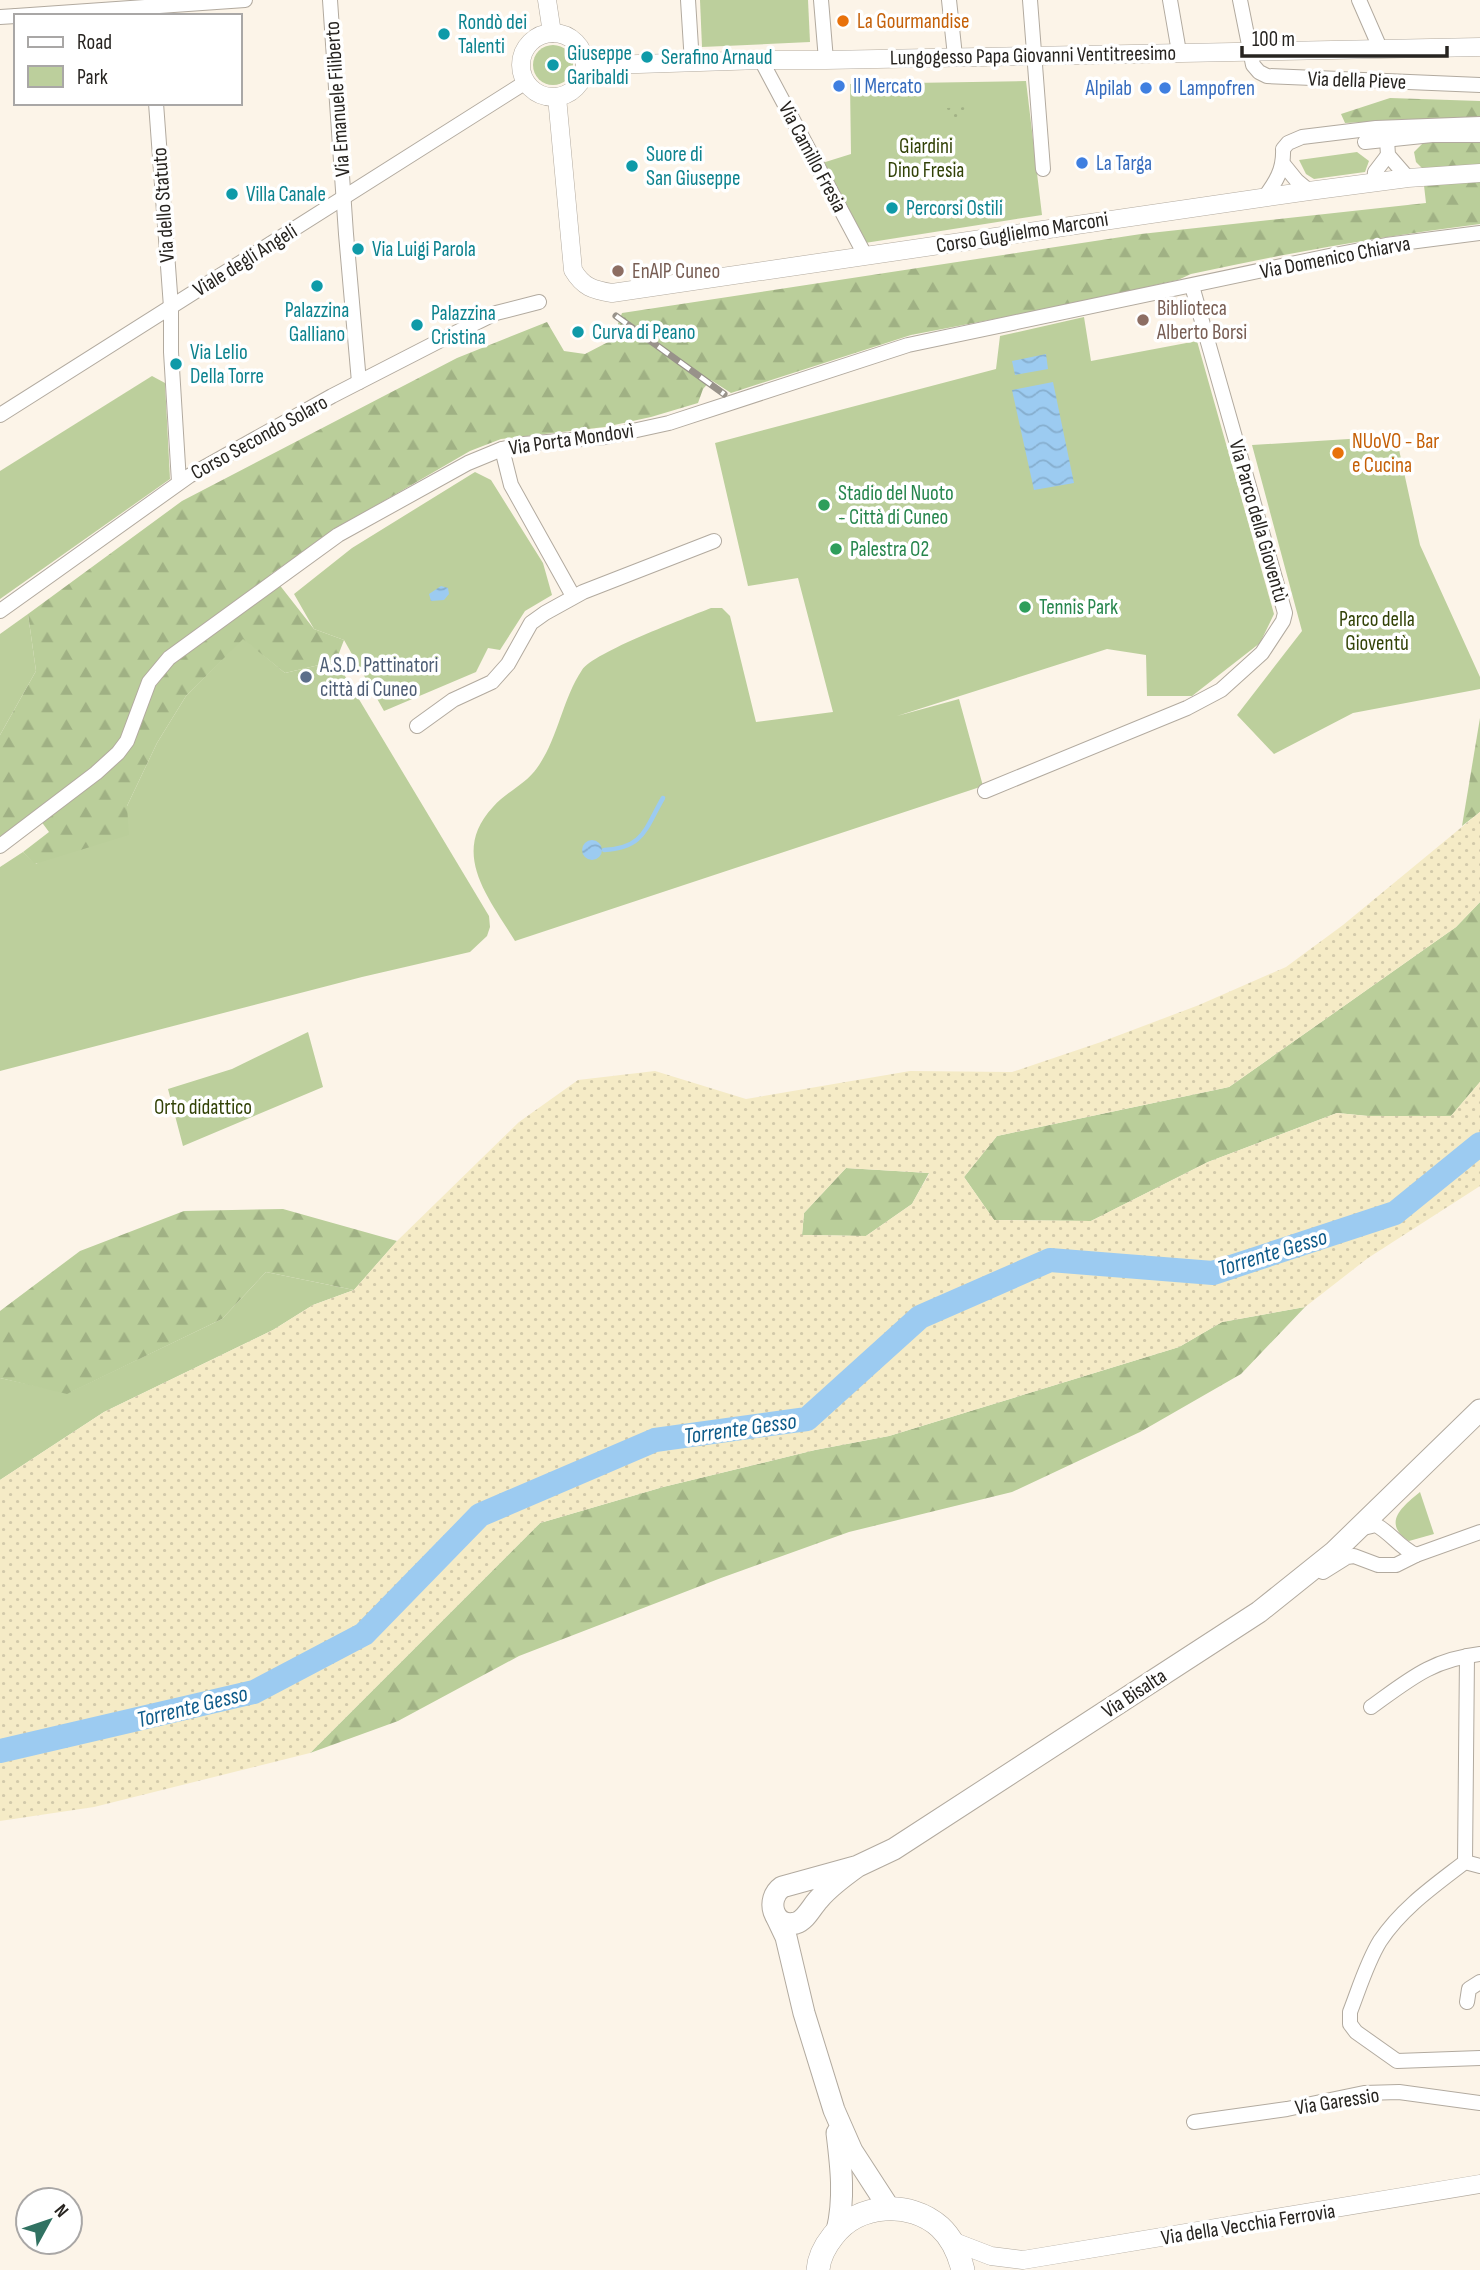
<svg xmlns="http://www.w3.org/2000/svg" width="1480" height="2270" font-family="'Sofia Sans Condensed',sans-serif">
<defs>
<pattern id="forest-firs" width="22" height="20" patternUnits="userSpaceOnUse" patternTransform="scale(1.75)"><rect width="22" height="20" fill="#bace9a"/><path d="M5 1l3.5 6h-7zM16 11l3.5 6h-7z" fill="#a0b184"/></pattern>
<pattern id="sand-dots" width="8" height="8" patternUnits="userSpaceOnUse" patternTransform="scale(1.75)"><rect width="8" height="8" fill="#f5ebc6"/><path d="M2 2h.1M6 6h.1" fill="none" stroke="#d2c9aa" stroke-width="1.8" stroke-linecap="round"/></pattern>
<pattern id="garden-dots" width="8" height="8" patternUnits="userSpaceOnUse" patternTransform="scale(1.75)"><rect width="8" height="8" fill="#bccf9c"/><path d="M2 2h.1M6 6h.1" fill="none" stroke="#a2b286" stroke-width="1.8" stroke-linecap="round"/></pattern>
<pattern id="water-waves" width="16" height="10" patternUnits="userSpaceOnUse" patternTransform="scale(1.75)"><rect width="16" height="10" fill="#9ccbf1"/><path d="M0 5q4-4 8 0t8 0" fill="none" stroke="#86aece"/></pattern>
</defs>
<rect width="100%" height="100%" fill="#fcf4e8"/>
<g fill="#bccf9c">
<polygon points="700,0 808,0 810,42 702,47"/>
<circle cx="553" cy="65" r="20"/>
<polygon points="1026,81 1042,215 865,243 819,164 851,154 850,84"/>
<polygon points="1357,152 1369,161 1365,172 1314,179 1306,174 1299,160"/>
<path d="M1084,317l7,44 106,-20 77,273 -14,29 -68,53h-45l-1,-41 -39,-6 -210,67 62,-17 24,87 -468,155c-27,-44 -65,-88 -22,-134 13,-15 33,-23 44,-39 21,-29 25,-68 45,-98 12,-18 104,-52 129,-62h11l8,8 26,106 77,-10 -35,-134 -50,8 -33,-143 281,-74 4,-33z"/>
<polygon points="152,376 165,383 170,479 0,599 0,471"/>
<polygon points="1396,436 1420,545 1480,677 1480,689 1353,713 1274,754 1237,715 1302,631 1252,445"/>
<polygon points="475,472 491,480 543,563 552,595 525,611 500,650 488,648 476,672 384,711 344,640 314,629 294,594 352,548"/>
<polygon points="28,614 36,671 0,735 0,634"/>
<polygon points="243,638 285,673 336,661 489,916 490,927 487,936 470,952 362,977 0,1071 0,867 23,852 36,864 127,806 157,743 186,696"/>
<polygon points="308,1032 323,1087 183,1146 168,1089 232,1069"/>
<polygon points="266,1272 354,1290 313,1305 273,1330 104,1412 0,1480 0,1378 68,1393 222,1319"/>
<path d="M1420,1492l14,42 -25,7c-28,-18 -6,-35 11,-49z"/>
</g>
<g fill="url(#forest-firs)">
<path d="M1390,98l90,3v123c-97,12 -193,29 -289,50l-13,6 -111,25 -156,30 -180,58 -20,-13 -8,9 -5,14 -47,14 -46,10 -104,12 -31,12 -131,76 -68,47 43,55 30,11 -8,21 -51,12 -42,-34 -57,57 -29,47 -30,63 2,29 -94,29 -12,-12 26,-20 -14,-19 -35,25v-103l36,-64 -8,-57 154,-113 275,-143 90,-36 17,29 21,3 27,-14 10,-27 519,-79 285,-31 -4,-35 -6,-6 -2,-10 9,-9 8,-24 -86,4 -4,-9z"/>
<polygon points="1480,718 1480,812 1462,826"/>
<polygon points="1480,902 1480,1082 1451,1116 1368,1116 1337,1113 1208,1162 1091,1221 994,1220 964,1177 997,1136 1229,1087 1456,927"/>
<polygon points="846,1168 929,1173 912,1204 866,1236 802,1235 804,1213"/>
<polygon points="283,1209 397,1241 354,1290 266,1272 222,1319 67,1394 0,1378 0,1311 80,1251 184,1211"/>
<polygon points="1305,1307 1241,1374 1140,1432 1012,1492 849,1532 721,1578 519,1656 398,1721 310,1753 540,1523 663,1487 815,1450 889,1436 1179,1347 1222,1322"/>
</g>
<path fill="url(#sand-dots)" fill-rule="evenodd" d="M1480,812v90l-24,25 -227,160 -232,49 -33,41 30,43 97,1 117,-59 129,-49 31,3h83l29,-34v104l-112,72 -63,49 -83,15 -43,25 -290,89 -74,14 -152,37 -123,36 -230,230 -216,54 -94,14v-341l104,-68 169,-82 40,-25 41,-15 43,-49 122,-119 59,-42 77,-9 91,28 164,-28 102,1 89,-30 98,-37 87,-38 57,-42zM846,1168l83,5v1l-17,30 -46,32 -64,-1 2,-22z"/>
<polygon fill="url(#garden-dots)" points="966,107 967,119 949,121 947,108"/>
<g fill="url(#water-waves)">
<polygon points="1046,354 1048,369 1015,375 1012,361"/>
<polygon points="1053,382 1074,483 1034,490 1012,390"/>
<polygon points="441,586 448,588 449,594 444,600 431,601 429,594"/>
<circle cx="592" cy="850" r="10"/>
</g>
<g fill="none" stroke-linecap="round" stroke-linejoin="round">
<path stroke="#9ccbf1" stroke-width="4.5" d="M604,850c40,-2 41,-21 59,-52"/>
<polyline stroke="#9ccbf1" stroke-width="24" points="0,1751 254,1692 364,1634 480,1515 655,1440 807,1419 920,1317 1050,1260 1213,1273 1395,1213 1480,1144"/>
<defs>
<g id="minor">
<polyline points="330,0 346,234 359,382"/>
<polyline points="688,0 692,63"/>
<polyline points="821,0 826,60"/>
<polyline points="949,0 955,56"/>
<polyline points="1030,0 1043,169"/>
<polyline points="1170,0 1179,52"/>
<polyline points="1240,0 1253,65 1259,72 1267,76 1480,85"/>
<polyline points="1359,0 1380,48"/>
<polyline points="16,16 245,0"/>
<polyline points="0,17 16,16"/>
<polyline points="761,60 865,255"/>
<polyline points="156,103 171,307 171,352 179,482"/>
<polyline points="1387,140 1388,155 1408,178"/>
<polyline points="1365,142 1432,135 1480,135"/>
<polyline points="1284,165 1297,181 1309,191"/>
<polyline points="1374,183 1375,172 1388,155"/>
<path d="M1264,198c12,-16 20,-29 19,-49l5,-6 14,-6 74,-9 104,-4"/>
<polyline points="0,415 526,82"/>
<polyline points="502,449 511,485 573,596"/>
<polyline points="0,611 189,476 332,396 445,338 496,313 539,302"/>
<polyline points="417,726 453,700 492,682 508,664 531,623 545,613 583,592 714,541"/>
<polyline points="985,791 1187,708 1221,690 1262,653 1283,621 1285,613 1192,286"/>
<polyline points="0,846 96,773 118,753 127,741 149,682 169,658 338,535 468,463 502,449 524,444 605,437 669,423 908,345 1329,256 1386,245 1480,233"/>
<path d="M1359,1529l17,-4c15,8 24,23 40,30"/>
<polyline points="1323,1572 1347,1557 1354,1556 1378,1565 1396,1565 1416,1555 1480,1532"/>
<path d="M1467,1656l-2,206c-31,24 -63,46 -85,79 -13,21 -21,48 -30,71v12l6,8 41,29 83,-3"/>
<path d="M1371,1707c39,-28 60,-47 109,-53"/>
<polyline points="1465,1862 1480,1866"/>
<polyline points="1467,2002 1469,1989 1480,1982"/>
<polyline points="1194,2122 1287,2109 1364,2093 1399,2092 1480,2103"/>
</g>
<g id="tertiary">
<polyline points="547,0 552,33"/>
<circle cx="553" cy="65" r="32"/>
<polyline points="585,63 608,65 761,60 826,60 1480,47"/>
<path d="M557,97l16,173c10,17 20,20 39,23l697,-102 99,-13 72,-5"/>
<polyline points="952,2241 991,2256 1023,2260 1480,2184"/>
</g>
<g id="secondary">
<path d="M858,1866c-14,10 -28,20 -39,33 -7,7 -13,21 -23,24 -23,6 -31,-24 -14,-36l76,-21 36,-17 365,-237 75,-60 146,-142"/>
<polyline points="777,1918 786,1937 804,2013 834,2110 852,2151 889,2208"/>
<path d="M837,2231c8,-33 4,-65 0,-98"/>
</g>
<path id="primary" d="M818,2270c1,-13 7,-24 15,-34 25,-33 77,-36 107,-9 13,12 19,27 23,43"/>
</defs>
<use href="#minor" stroke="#b2aa9f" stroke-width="16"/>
<use href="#tertiary" stroke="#b2aa9f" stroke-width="19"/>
<use href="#secondary" stroke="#b2aa9f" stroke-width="23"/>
<use href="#primary" stroke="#b2aa9f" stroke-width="24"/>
<use href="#minor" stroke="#fff" stroke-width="14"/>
<use href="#tertiary" stroke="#fff" stroke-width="18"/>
<use href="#secondary" stroke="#fff" stroke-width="21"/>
<use href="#primary" stroke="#fff" stroke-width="23"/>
<defs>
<polyline id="rail" points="616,316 724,394"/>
</defs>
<use href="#rail" stroke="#98928a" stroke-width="7"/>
<use href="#rail" stroke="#fff" stroke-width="4.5" stroke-dasharray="13" stroke-linecap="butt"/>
</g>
<g fill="#e8710a" stroke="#fff" stroke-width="2.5">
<circle cx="843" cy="21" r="7"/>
<circle cx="1338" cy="453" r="7"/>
</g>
<g fill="#0f9aa8" stroke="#fff" stroke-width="2.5">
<circle cx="444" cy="34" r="7"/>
<circle cx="647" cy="57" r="7"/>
<circle cx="553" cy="65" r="7"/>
<circle cx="632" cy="166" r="7"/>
<circle cx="232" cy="194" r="7"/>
<circle cx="892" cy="208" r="7"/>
<circle cx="358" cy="249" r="7"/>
<circle cx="317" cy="286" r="7"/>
<circle cx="417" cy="325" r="7"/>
<circle cx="578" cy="332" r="7"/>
<circle cx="176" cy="364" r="7"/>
</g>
<g fill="#3f7fe0" stroke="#fff" stroke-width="2.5">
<circle cx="839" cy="86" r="7"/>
<circle cx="1146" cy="88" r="7"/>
<circle cx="1165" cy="88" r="7"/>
<circle cx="1082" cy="163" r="7"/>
</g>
<g fill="#8d6e63" stroke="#fff" stroke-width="2.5">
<circle cx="618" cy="271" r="7"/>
<circle cx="1143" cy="320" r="7"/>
</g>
<g fill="#2e9e5b" stroke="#fff" stroke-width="2.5">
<circle cx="824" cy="505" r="7"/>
<circle cx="836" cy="549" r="7"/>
<circle cx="1025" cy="607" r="7"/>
</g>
<circle fill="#5c6f8a" stroke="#fff" stroke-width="2.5" cx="306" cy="677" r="7"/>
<g text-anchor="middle" stroke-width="7" stroke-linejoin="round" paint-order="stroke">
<g font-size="21" fill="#c56008" stroke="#fff" text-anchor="start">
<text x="857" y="28">La Gourmandise</text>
<text x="1352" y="448">NUoVO - Bar<tspan x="1352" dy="24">e Cucina</tspan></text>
</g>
<g font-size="21" fill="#0d838f" stroke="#fff" text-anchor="start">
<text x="458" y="29">Rondò dei<tspan x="458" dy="24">Talenti</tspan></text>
<text x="567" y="60">Giuseppe<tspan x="567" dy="24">Garibaldi</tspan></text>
<text x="661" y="64">Serafino Arnaud</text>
<text x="646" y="161">Suore di<tspan x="646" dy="24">San Giuseppe</tspan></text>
<text x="246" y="201">Villa Canale</text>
<text x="906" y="215">Percorsi Ostili</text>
<text x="372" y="256">Via Luigi Parola</text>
<text x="317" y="317" text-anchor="middle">Palazzina<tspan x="317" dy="24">Galliano</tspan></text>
<text x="431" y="320">Palazzina<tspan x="431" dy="24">Cristina</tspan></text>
<text x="592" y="339">Curva di Peano</text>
<text x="190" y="359">Via Lelio<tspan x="190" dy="24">Della Torre</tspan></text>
</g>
<g font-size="21" fill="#272420" stroke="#fff">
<text transform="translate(1033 55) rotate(-1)" y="7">Lungogesso Papa Giovanni Ventitreesimo</text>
<text transform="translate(1357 80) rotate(2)" y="7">Via della Pieve</text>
<text transform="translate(337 99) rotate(-94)" y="7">Via Emanuele Filiberto</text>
<text transform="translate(813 157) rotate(62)" y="7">Via Camillo Fresia</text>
<text transform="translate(163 205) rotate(-94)" y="7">Via dello Statuto</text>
<text transform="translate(1022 232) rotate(-9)" y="7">Corso Guglielmo Marconi</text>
<text transform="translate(1335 257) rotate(-11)" y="7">Via Domenico Chiarva</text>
<text transform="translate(245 260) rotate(-32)" y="7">Viale degli Angeli</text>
<text transform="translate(259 437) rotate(-29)" y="7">Corso Secondo Solaro</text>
<text transform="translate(571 439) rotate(-8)" y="7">Via Porta Mondovì</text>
<text transform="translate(1259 521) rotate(74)" y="7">Via Parco della Gioventù</text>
<text transform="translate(1134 1693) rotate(-33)" y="7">Via Bisalta</text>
<text transform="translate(1337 2101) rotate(-9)" y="7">Via Garessio</text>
<text transform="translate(1248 2224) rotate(-9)" y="7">Via della Vecchia Ferrovia</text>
</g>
<g font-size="21" fill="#366cbe" stroke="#fff" text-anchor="start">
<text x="853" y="93">Il Mercato</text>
<text x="1132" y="95" text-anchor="end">Alpilab</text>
<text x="1179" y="95">Lampofren</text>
<text x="1096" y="170">La Targa</text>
</g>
<g font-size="21" fill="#324207" stroke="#fff">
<text x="926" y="153">Giardini<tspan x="926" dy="24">Dino Fresia</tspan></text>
<text x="1377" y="626">Parco della<tspan x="1377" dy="24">Gioventù</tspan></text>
<text x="203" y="1114">Orto didattico</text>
</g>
<g font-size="21" fill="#785e54" stroke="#fff" text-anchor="start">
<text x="632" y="278">EnAIP Cuneo</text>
<text x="1157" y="315">Biblioteca<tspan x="1157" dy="24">Alberto Borsi</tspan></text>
</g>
<g font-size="21" fill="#27864d" stroke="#fff" text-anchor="start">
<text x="838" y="500">Stadio del Nuoto<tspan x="838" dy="24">- Città di Cuneo</tspan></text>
<text x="850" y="556">Palestra O2</text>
<text x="1039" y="614">Tennis Park</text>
</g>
<g font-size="21" fill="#4e5e75" stroke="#fff" text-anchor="start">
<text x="320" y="672">A.S.D. Pattinatori<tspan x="320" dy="24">città di Cuneo</tspan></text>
</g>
<g font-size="23" font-style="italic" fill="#0e5b8a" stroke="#fff">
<text transform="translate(1272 1252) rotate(-17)" y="8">Torrente Gesso</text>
<text transform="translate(740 1428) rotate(-8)" y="8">Torrente Gesso</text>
<text transform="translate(192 1706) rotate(-14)" y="8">Torrente Gesso</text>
</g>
</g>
<rect x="14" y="14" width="228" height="91" fill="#ffffff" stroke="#a9a7a6" stroke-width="2"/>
<rect x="28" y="37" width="35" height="10" fill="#ffffff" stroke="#a9a7a6" stroke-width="2"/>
<text x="77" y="49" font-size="21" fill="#272420">Road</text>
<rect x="28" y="66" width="35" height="21" fill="#bccf9c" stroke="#a9a7a6" stroke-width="2"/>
<text x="77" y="84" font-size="21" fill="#272420">Park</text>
<g transform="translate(49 2221) rotate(50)"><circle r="33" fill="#ffffff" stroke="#a9a7a6" stroke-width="2"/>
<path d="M0-5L12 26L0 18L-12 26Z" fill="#317262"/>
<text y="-10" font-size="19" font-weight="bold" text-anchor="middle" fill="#272420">N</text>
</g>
<path d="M1242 46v10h205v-10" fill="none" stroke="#272420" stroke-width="3.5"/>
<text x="1252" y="46" font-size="21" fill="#272420" stroke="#ffffff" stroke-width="5" paint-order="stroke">100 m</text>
</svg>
